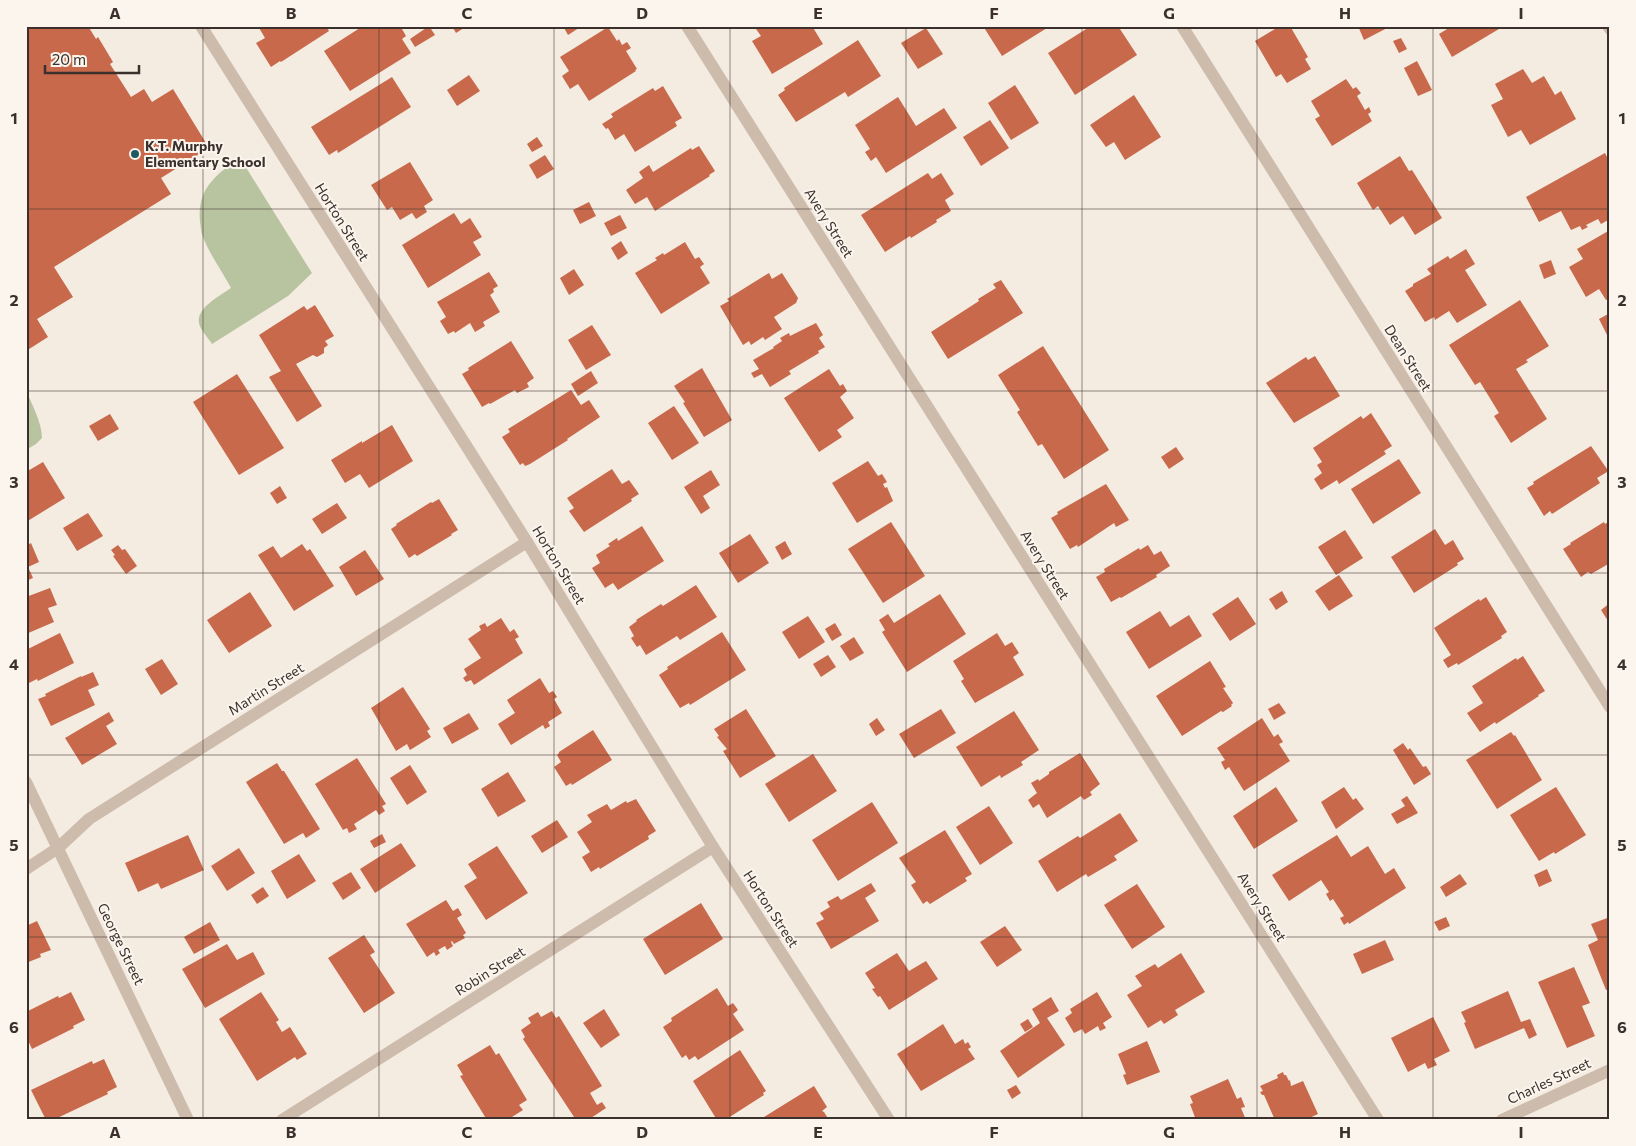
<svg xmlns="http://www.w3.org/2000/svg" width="1636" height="1146" font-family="Commissioner,sans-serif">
<rect width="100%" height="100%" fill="#f4ebe1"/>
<g fill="#b8c4a0">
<path d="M240,158l72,115 -24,23 -76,48c-4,-6 -12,-15 -13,-21 -3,-15 22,-28 32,-35 -9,-17 -21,-33 -28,-51 -2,-4 -2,-10 -3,-15 -3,-33 15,-47 40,-64z"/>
<path d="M26,390c6,15 16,33 16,48l-6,6 -10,6z"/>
</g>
<g fill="#c8694b">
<polygon points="26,26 88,26 96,39 98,37 113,62 110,64 131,97 144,89 152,102 173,89 209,148 161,178 171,194 54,267 73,297 37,319 48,337 26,351"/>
<polygon points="258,26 326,26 329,31 281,62 280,61 271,67 256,43 265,38"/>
<polygon points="363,26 406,26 402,29 406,36 402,39 411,53 350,91 324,51"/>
<polygon points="429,26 435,35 415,47 410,39"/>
<polygon points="452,26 467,26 456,33"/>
<polygon points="563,26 582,26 568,35"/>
<polygon points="760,26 812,26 823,44 772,74 752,41 761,36 756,29"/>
<polygon points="983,26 1045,26 1047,28 1002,56"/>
<polygon points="1091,26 1118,26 1137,55 1075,95 1048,53"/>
<polygon points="1280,26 1290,26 1308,57 1305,59 1311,69 1287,83 1281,74 1276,77 1255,41"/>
<polygon points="1358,26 1391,26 1364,40"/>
<polygon points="1452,26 1504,26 1452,57 1439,34"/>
<polygon points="608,27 617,41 619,39 622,45 627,42 631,48 626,51 637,69 635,70 636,71 589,101 578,84 570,89 562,76 569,71 560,57"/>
<polygon points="926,28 943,54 918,69 901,43"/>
<polygon points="1401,38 1407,49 1399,53 1393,41"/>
<polygon points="858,40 881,76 848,97 845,92 796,122 778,95 785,90 784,88"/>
<polygon points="1417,61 1432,90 1418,96 1404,68"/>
<polygon points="1523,69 1532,83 1544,76 1555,95 1561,91 1576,119 1530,145 1521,130 1508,137 1491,105 1503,99 1495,84"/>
<polygon points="469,75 480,91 457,106 447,90"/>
<polygon points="392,77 411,107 338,153 337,150 329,155 311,127"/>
<polygon points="1346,79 1353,89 1356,87 1361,93 1357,96 1365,110 1369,107 1371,112 1368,114 1372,121 1332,146 1315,119 1320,116 1311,101"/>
<polygon points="1015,85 1039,123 1011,140 988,103"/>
<polygon points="663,86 682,118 675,122 677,126 635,152 624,134 615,140 608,128 606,129 602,124 613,117 611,114 653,88 655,91"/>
<polygon points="1134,95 1161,137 1125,160 1114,142 1106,147 1090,125"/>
<polygon points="898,97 916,126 944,108 957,128 886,173 876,157 871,161 865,152 870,149 855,125"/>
<polygon points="990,120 1009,148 981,166 963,137"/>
<polygon points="537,137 543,146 532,152 527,144"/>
<polygon points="699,146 715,171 709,175 710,176 655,211 647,197 635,204 626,190 643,178 639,172 649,165 653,172 691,148 692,150"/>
<polygon points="1605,153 1610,163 1610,219 1601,224 1598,219 1586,225 1588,227 1582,230 1580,226 1571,230 1561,211 1539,222 1526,197"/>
<polygon points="545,155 554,169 537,179 529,165"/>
<polygon points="1400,156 1409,171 1412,170 1442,218 1415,235 1403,216 1390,225 1378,206 1373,210 1357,183"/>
<polygon points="410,162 433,200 424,206 427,212 416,219 412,213 400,220 392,207 387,210 371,185"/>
<polygon points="928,173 932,179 941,173 954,194 945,200 951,211 936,220 937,222 911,238 910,236 885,252 861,215"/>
<polygon points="589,202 596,216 580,224 573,210"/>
<polygon points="454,213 461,224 470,218 482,237 473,242 481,255 428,288 402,245"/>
<polygon points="620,215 627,228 611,236 604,223"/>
<polygon points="1610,230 1610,298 1606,300 1599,289 1586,297 1569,267 1583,259 1577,249"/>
<polygon points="621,241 628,253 618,260 611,248"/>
<polygon points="685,242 695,259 699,257 704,264 700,267 710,283 661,314 635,273 657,260 655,258 663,253 664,255"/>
<polygon points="1466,249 1475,264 1465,270 1487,305 1457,323 1449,311 1435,320 1434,317 1425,322 1405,291 1413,286 1413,284 1431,274 1427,269 1448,256 1450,259"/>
<polygon points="1551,260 1556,274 1544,279 1539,265"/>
<polygon points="574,269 584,285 569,295 560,278"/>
<polygon points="489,272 498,286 493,289 494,292 490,295 500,312 483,322 485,326 475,332 470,323 455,333 454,331 448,334 440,321 446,317 437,302"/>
<polygon points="769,273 772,279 782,273 798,298 796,303 774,317 782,329 765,340 763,337 751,345 749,341 743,345 720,306 729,301 727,299"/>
<polygon points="1001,280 1023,313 948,359 931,332 979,301 978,299 996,288 993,284"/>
<polygon points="1520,300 1549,346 1526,360 1528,362 1516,369 1547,419 1511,443 1494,416 1499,413 1480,382 1475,385 1449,345"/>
<polygon points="315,305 334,336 325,341 328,345 324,348 324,353 317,357 313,355 296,364 322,406 297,422 269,377 281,371 259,335 304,306 307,310"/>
<polygon points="1610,313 1610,341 1599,319"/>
<polygon points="816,323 823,335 819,338 825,347 818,351 819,353 789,371 791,374 770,387 762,374 754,378 751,373 759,369 753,360 774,348 773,347 782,341 780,338 789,333 790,336"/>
<polygon points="592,325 611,355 586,370 568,340"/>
<polygon points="511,341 534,378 527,383 529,387 517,393 515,390 490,404 489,403 482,407 462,374 469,370 468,368"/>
<polygon points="1043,346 1109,450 1064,479 1042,444 1038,446 1017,412 1020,410 998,375"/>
<polygon points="1315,356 1340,396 1294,423 1266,383 1306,357 1308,360"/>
<polygon points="702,368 732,420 704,437 683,403 685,402 674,386"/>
<polygon points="829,369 840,386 843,384 847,391 840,397 854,418 837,430 842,437 819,452 784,398"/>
<polygon points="591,371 598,383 578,396 571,384"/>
<polygon points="237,374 284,448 239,475 193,402"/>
<polygon points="571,390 581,405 589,400 600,417 567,439 568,440 530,464 525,466 523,463 520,465 502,437 510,432 508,429"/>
<polygon points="674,406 699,443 672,460 648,423"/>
<polygon points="1371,413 1392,446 1384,451 1386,454 1339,484 1337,480 1321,490 1314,479 1322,473 1317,465 1322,462 1313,448 1361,416 1363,419"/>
<polygon points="110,414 119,429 98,441 89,426"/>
<polygon points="392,425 413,461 369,488 360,474 345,483 331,460 362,441 362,443"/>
<polygon points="1591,446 1607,469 1607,472 1597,478 1600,483 1552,514 1550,511 1544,516 1527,488 1534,484 1533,482"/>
<polygon points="1176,447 1184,459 1169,469 1161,457"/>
<polygon points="1399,459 1421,493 1373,524 1351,489"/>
<polygon points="868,461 878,476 882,474 887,482 883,484 885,488 887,487 893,501 857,523 832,483"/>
<polygon points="43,462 65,498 26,522 26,472"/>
<polygon points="612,469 622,484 629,480 639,494 631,499 632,501 584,532 569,511 574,508 567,498"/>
<polygon points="711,470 720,485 703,496 710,508 701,514 684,487"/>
<polygon points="1106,484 1129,520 1116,527 1114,523 1078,547 1077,545 1070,549 1051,518 1058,514 1057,512"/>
<polygon points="280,486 287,498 277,504 270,493"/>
<polygon points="439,499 458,530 451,534 452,535 417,556 415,554 409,558 391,529 397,525 396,524 431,502 432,503"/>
<polygon points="337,503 347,518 322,534 312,519"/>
<polygon points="88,513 103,536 77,551 63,528"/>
<polygon points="1610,521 1610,563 1591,574 1588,572 1581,577 1563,549 1571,544 1570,543 1604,522 1605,524"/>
<polygon points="891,522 925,576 883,603 848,549"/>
<polygon points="642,526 664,561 618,590 613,583 605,588 592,568 600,563 596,555 610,546 608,544 617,538 618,541"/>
<polygon points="1435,529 1445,545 1453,540 1464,559 1457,563 1458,565 1414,593 1391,557"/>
<polygon points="1345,530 1363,558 1336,575 1318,547"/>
<polygon points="750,534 769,563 738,583 719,553"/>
<polygon points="785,541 792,554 782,560 775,547"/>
<polygon points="31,543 39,562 28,567 33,578 26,581 26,546"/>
<polygon points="302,544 307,551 310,549 334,586 294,611 258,555 273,546 281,558"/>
<polygon points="118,545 122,550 125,549 137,566 126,574 113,556 115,555 111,550"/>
<polygon points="1148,545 1154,555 1161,551 1170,566 1156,575 1157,577 1121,598 1120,597 1111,602 1096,577 1105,572 1104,569 1139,548 1140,550"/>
<polygon points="365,550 384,579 356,596 339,567"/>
<polygon points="1339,575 1353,596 1329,611 1315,591"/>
<polygon points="696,585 717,617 680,640 677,636 646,655 640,645 637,647 631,638 634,636 629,627 637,621 636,620 661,604 663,606"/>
<polygon points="50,588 57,605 48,608 54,622 26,634 26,597"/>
<polygon points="1282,591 1288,602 1276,610 1269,599"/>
<polygon points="250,592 272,626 229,653 207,620"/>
<polygon points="940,594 966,634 907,672 882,632 885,630 879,620 888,614 894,623"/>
<polygon points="1238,597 1256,624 1230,641 1212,614"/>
<polygon points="1486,597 1507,632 1501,636 1502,638 1458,665 1457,663 1448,668 1443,660 1451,655 1434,628 1479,599 1480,601"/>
<polygon points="1610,603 1610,624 1601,610"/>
<polygon points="1160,611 1170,627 1189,615 1202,636 1149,669 1126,632"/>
<polygon points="808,616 825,642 799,659 782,632"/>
<polygon points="501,618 510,632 514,629 519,637 515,639 523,653 474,685 471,680 466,682 463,678 467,675 464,669 481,658 468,639 481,630 479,626 485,623 487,627"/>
<polygon points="835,623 842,635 832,641 825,629"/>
<polygon points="722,632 746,670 690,705 689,703 680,708 659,675 668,669 667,667"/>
<polygon points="60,633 74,663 38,681 37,679 29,683 26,676 26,650"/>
<polygon points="997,633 1005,646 1012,642 1019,653 1013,657 1024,675 975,703 961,681 964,679 953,661"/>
<polygon points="854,637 864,653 850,661 840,646"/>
<polygon points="828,655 836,667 821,677 813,664"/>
<polygon points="1523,656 1545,691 1538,695 1539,696 1496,724 1495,722 1480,732 1467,713 1483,703 1472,686 1516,658 1517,660"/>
<polygon points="162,659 178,684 161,695 145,669"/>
<polygon points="1210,661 1226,687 1223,688 1233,703 1231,705 1232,706 1223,712 1221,711 1182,736 1156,696"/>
<polygon points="93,672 99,685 88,690 95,705 51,726 38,699 46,696 45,694 81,676 81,677"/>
<polygon points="540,678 549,693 553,691 557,697 554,699 562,713 548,722 550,726 545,729 543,725 511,745 498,724 515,713 507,700"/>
<polygon points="403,687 430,729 427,731 431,737 410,750 407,744 396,751 371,708"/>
<polygon points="1279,703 1286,713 1274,720 1268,709"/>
<polygon points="746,709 776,756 740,778 723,751 727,749 717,737 719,736 714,729"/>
<polygon points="941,709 956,733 914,758 899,734"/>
<polygon points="1014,711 1039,750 1021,762 1023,765 1001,778 1000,775 981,787 956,747"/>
<polygon points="109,712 114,721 106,726 117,744 82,765 65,738"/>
<polygon points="469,713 479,729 452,744 443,728"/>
<polygon points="877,718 885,730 876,736 869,724"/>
<polygon points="1262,718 1274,737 1278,734 1283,742 1279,744 1290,761 1244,791 1229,767 1225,770 1221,762 1225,760 1217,748"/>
<polygon points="593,730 612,760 572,785 571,783 566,786 554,767 561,762 557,755 559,753 559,752"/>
<polygon points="1511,732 1514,736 1515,735 1542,780 1497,809 1466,760"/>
<polygon points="1403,743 1408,750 1410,748 1423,767 1426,766 1431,774 1414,785 1393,750"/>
<polygon points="1080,753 1100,784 1090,792 1092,795 1084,800 1081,796 1047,818 1039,804 1033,808 1028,800 1037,793 1031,783 1038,779 1039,781 1049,774 1049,772"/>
<polygon points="813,754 837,791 789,822 765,784"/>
<polygon points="357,758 386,804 382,806 385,811 379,815 376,810 354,824 357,829 349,833 347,828 343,830 315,784"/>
<polygon points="277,763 282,771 284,771 320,829 306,838 303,833 284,844 246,782"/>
<polygon points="410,765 427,792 407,805 390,778"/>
<polygon points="508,772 526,801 498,817 481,789"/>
<polygon points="1276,787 1298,821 1254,849 1233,816"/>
<polygon points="1344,787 1353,800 1356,798 1364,809 1336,829 1321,802"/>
<polygon points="1556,787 1586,835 1555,854 1554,852 1539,861 1510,815"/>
<polygon points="1407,796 1418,813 1397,824 1391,814 1405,806 1401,800"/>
<polygon points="636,799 656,831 648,836 649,839 600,869 599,867 591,872 582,857 590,852 577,832 592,822 587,815 607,804 611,810 626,801 627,803"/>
<polygon points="872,802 898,843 838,881 812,840"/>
<polygon points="989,806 1013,843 980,865 956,827"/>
<polygon points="1120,813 1138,841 1114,856 1117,860 1088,877 1086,874 1057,892 1038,861 1078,836 1080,838"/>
<polygon points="557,820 568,837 542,853 531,836"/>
<polygon points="945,830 972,874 965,878 967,881 930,904 927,901 923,904 911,885 916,882 899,858"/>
<polygon points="382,834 386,842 374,848 370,841"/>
<polygon points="188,835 204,870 161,889 158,883 138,892 125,863"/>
<polygon points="1337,835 1351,857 1368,846 1385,874 1394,868 1406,888 1349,924 1348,922 1344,925 1340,918 1344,916 1333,899 1330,901 1326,894 1329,892 1321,880 1289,901 1272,875"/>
<polygon points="401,843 416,866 375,893 360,869"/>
<polygon points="497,846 528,893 486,920 464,886 477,878 468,864"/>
<polygon points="239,848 255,873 227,891 211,866"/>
<polygon points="299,854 316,881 287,899 271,871"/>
<polygon points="1547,869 1552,881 1539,887 1534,875"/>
<polygon points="351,872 361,888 343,900 332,883"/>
<polygon points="1460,874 1467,884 1446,897 1440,887"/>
<polygon points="871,883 876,891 865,898 879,921 831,949 816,923 824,919 820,913 830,907 827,902 838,896 841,900"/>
<polygon points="1137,884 1165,927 1132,949 1104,905"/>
<polygon points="263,887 269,896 257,904 251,895"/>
<polygon points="446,900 453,911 458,908 462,915 457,918 466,933 463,935 465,938 454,944 452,941 451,942 453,946 447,950 445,946 438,950 440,953 436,956 434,952 427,957 406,924"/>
<polygon points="701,903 723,939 665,975 643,939"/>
<polygon points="1446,917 1450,926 1439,931 1434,922"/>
<polygon points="1610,917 1610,989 1606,990 1588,945 1598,940 1591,924"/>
<polygon points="37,921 51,950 40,954 41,957 26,963 26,926"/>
<polygon points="210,922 220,940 194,954 184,937"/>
<polygon points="1005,926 1022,950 997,967 980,942"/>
<polygon points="364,935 375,952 370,955 395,993 364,1013 328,958"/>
<polygon points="1385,940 1394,960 1362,974 1353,954"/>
<polygon points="227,944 237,960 253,952 265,974 205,1008 182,969"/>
<polygon points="897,953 909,971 926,961 938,979 889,1010 880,996 878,997 872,989 875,988 865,973"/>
<polygon points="1181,953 1205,992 1175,1010 1178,1015 1164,1024 1161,1020 1148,1028 1127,995 1142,986 1135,976 1155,964 1158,968"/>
<polygon points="1574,967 1590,1003 1582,1006 1595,1036 1567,1048 1538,982"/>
<polygon points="717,988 728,1006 733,1003 738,1010 733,1014 744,1030 698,1060 695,1056 689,1060 686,1055 682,1058 663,1027 672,1021 671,1018"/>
<polygon points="1508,991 1521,1022 1530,1019 1537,1035 1529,1039 1524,1028 1475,1049 1464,1023 1466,1022 1461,1012"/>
<polygon points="71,992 85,1020 73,1026 74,1028 32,1049 26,1036 26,1012 58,996 59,998"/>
<polygon points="261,992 279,1020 276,1022 282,1032 290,1027 307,1054 297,1060 295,1057 257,1081 219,1019"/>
<polygon points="1097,992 1112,1017 1103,1023 1106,1028 1100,1031 1098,1026 1085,1034 1082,1029 1074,1033 1065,1018 1072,1013 1070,1009"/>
<polygon points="1051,997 1059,1011 1047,1018 1065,1045 1018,1078 1000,1051 1040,1023 1032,1009"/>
<polygon points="604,1009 620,1035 601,1048 583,1023"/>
<polygon points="552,1011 556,1018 559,1016 602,1086 590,1093 597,1105 602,1102 606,1108 588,1120 576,1120 523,1039 525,1037 521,1030 531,1023 528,1018 538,1012 541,1017"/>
<polygon points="1433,1017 1450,1051 1434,1059 1437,1065 1428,1069 1425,1063 1408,1072 1391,1038"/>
<polygon points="1028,1019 1033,1027 1025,1032 1020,1024"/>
<polygon points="943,1024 955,1044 963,1039 965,1044 968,1042 971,1047 968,1049 975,1059 921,1091 897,1054"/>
<polygon points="1147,1041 1160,1072 1127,1085 1123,1075 1126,1074 1118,1054"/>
<polygon points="490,1045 496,1055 499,1053 527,1100 519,1105 523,1110 507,1120 487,1120 460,1076 463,1075 457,1065"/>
<polygon points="740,1050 766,1091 763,1093 764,1095 725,1120 717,1120 693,1081"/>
<polygon points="104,1059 117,1087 107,1092 108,1094 53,1120 46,1120 31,1090 92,1061 93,1064"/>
<polygon points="1283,1072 1284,1075 1286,1075 1289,1081 1290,1080 1291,1086 1303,1081 1318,1114 1305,1120 1275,1120 1264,1095 1262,1095 1260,1092 1263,1091 1260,1086 1278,1078 1277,1075"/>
<polygon points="1228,1079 1237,1099 1241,1097 1245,1107 1241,1108 1246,1120 1200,1120 1200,1118 1196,1120 1190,1104 1193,1103 1190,1096"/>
<polygon points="1016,1085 1021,1093 1012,1099 1007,1090"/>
<polygon points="814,1086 827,1107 822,1111 824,1112 829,1120 759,1120"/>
</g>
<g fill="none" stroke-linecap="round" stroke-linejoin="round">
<g stroke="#cdbbac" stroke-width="12">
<polyline points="201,26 527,542 713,847 889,1120"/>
<polyline points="687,26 1378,1120"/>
<polyline points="1182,26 1610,707"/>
<polyline points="1608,26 1610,29"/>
<polyline points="26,782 188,1120"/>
<polyline points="26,869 58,848 89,819 527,542"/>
<polyline points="282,1120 713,847"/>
<polyline points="1502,1120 1610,1070"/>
</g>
</g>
<path fill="none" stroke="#3b302b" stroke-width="1" stroke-opacity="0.55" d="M203,26v1094M379,26v1094M554,26v1094M730,26v1094M906,26v1094M1082,26v1094M1257,26v1094M1433,26v1094M26,209h1584M26,391h1584M26,573h1584M26,755h1584M26,937h1584"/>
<circle fill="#1f5a5e" stroke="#fbf5ee" stroke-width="2" cx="135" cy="154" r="5"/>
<g text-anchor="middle" stroke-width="4" stroke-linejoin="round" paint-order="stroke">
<g font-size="14" font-weight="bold" fill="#3b302b" stroke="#fbf5ee" text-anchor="start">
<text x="145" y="151">K.T. Murphy<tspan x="145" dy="16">Elementary School</tspan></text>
</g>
<g font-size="14" fill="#3b302b" stroke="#fbf5ee">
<text transform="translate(342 222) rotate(58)" y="5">Horton Street</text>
<text transform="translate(829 223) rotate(58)" y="5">Avery Street</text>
<text transform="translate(1408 358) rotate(58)" y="5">Dean Street</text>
<text transform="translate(559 565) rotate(59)" y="5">Horton Street</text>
<text transform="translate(1045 565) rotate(58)" y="5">Avery Street</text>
<text transform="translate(266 689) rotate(-32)" y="5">Martin Street</text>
<text transform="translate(1262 907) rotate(58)" y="5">Avery Street</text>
<text transform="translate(771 909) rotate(57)" y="5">Horton Street</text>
<text transform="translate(121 944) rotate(64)" y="5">George Street</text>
<text transform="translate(490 971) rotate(-32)" y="5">Robin Street</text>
<text transform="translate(1549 1081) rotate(-25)" y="5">Charles Street</text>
</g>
</g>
<rect width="1636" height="1146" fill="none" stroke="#fbf5ee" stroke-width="55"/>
<path d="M45 65v8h94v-8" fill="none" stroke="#3b302b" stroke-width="2.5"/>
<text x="52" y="65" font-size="15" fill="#3b302b" stroke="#fbf5ee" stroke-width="4" paint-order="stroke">20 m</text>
<rect x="28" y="28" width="1580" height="1090" fill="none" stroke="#3b302b" stroke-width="2"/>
<g font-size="16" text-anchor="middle" font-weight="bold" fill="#3b302b">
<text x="115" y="19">A</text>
<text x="291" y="19">B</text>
<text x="467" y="19">C</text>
<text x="642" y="19">D</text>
<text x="818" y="19">E</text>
<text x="994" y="19">F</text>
<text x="1169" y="19">G</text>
<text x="1345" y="19">H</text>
<text x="1521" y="19">I</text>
<text x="14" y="124">1</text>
<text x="1622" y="124">1</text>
<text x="14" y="306">2</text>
<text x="1622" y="306">2</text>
<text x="14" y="488">3</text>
<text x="1622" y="488">3</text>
<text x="14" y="670">4</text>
<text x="1622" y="670">4</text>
<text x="14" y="851">5</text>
<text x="1622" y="851">5</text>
<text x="14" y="1033">6</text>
<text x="1622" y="1033">6</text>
<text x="115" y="1138">A</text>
<text x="291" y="1138">B</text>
<text x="467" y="1138">C</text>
<text x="642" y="1138">D</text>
<text x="818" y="1138">E</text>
<text x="994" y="1138">F</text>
<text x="1169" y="1138">G</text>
<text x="1345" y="1138">H</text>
<text x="1521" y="1138">I</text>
</g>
</svg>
